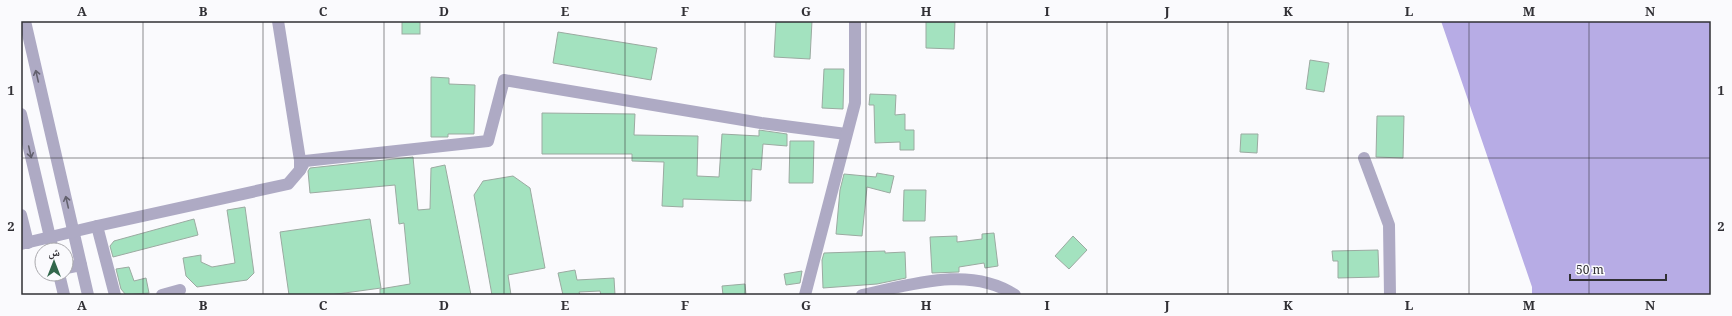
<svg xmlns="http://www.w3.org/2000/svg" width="1732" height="316" font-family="'Noto Serif','Noto Naskh Arabic',serif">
<rect width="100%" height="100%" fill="#fafafd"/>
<polygon fill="#b7ace5" points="1441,21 1711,21 1711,295 1532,295 1532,287"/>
<g fill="#a3e2bf" stroke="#9baaa1">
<rect x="402" y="21" width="18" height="13"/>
<polygon points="776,21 812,21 810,59 774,57"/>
<polygon points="926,21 955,21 954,49 926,48"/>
<polygon points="558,32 657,48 651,80 553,63"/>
<polygon points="1310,60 1329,63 1324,92 1306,89"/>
<polygon points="824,69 844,69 843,109 822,108"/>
<polygon points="431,77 449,78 449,84 475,85 474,134 448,134 448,137 431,137"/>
<polygon points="870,94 896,95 895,115 905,114 905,130 914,130 914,150 900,150 900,142 875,143 874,105 869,105"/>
<polygon points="542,113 635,114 634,135 698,136 697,176 719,177 722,134 759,136 759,130 787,134 787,146 763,144 761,170 752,169 751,201 683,199 683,207 662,206 664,162 632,161 632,154 542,154"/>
<polygon points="1377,116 1404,116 1403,158 1376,157"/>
<polygon points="1241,134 1258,134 1257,153 1240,152"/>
<polygon points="790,141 814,141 813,183 789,183"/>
<polygon points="413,157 418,210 430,209 431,168 445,165 471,295 380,295 380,289 410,284 404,223 399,224 395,185 310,193 308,171 310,168"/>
<polygon points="877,173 894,176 890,193 867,187 862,236 836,234 840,190 844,174 876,177"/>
<polygon points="513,176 530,188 545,268 508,275 511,295 492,295 474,195 483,181"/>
<polygon points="904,190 926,190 925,221 903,221"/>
<polygon points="245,207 254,273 247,280 197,287 186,276 183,258 201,255 201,262 212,267 235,263 227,210"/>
<polygon points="194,219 198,235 113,257 110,246 114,241"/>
<polygon points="370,219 381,288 330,295 289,295 280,232"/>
<polygon points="994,233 998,266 985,268 984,263 959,267 959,272 932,273 930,237 957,236 957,242 982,239 982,234"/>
<polygon points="1073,236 1087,250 1069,269 1055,256"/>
<polygon points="1378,250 1379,277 1338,278 1338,261 1333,261 1332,251"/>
<polygon points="885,251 885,253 905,252 906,278 877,284 823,288 822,260 824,253"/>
<polygon points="129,267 134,281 146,278 149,293 126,295 121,289 116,269"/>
<polygon points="575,270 577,280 614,278 615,295 601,295 600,291 579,292 580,295 563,295 558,273"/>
<polygon points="802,271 800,283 786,285 784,274"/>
<polygon points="745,284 746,295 723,295 722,286"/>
</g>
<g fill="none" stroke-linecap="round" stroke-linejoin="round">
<g stroke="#aeaac4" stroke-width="12">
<polyline points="25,21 88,295"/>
<polyline points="21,114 53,250"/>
<polyline points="1364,158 1389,225 1390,295"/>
<polyline points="300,170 305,161 488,141 504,80 761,123 846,134"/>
<polyline points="21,215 28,243"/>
<polyline points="97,226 115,295"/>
<polyline points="21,244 97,226 288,184 300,170 300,160 278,21"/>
<polyline points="66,268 81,265"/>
<polyline points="59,274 64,295"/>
<polyline points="162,295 180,290"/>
<polyline points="805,295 855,103 855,21"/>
<path d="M862,295c48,-10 108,-30 153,0"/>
</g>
</g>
<defs><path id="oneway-shaft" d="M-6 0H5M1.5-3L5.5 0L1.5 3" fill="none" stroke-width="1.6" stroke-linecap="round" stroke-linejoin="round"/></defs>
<g stroke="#63616e">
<use href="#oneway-shaft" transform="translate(37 76) rotate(-103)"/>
<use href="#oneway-shaft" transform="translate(30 152) rotate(77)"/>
<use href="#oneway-shaft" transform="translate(67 202) rotate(-103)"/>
</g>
<path fill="none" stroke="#313035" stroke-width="1" stroke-opacity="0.55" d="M143,21v274M263,21v274M384,21v274M504,21v274M625,21v274M745,21v274M866,21v274M987,21v274M1107,21v274M1228,21v274M1348,21v274M1469,21v274M1589,21v274M21,158h1690"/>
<rect width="1732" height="316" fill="none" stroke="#fafafd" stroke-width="44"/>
<g transform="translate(54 262)"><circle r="19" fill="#fafafd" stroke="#aaa9ad"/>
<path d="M0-3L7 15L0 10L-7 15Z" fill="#32674c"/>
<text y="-6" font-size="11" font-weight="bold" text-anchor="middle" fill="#313035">ش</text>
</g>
<path d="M1570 274v6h96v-6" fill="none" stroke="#313035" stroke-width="2"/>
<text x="1576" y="274" font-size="12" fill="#313035" stroke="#fafafd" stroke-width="3" paint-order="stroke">50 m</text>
<rect x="22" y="22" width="1688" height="272" fill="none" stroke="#313035" stroke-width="1.5"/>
<g font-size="13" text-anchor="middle" font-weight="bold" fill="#313035">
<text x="82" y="16">A</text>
<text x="203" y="16">B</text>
<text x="323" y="16">C</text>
<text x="444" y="16">D</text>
<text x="565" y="16">E</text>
<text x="685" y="16">F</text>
<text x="806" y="16">G</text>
<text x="926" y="16">H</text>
<text x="1047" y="16">I</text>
<text x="1167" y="16">J</text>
<text x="1288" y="16">K</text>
<text x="1409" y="16">L</text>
<text x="1529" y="16">M</text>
<text x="1650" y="16">N</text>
<text x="11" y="95">1</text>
<text x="1721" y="95">1</text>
<text x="11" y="231">2</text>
<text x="1721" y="231">2</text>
<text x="82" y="310">A</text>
<text x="203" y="310">B</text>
<text x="323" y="310">C</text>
<text x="444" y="310">D</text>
<text x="565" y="310">E</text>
<text x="685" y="310">F</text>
<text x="806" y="310">G</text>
<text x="926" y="310">H</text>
<text x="1047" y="310">I</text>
<text x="1167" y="310">J</text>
<text x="1288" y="310">K</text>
<text x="1409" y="310">L</text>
<text x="1529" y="310">M</text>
<text x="1650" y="310">N</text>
</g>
</svg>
